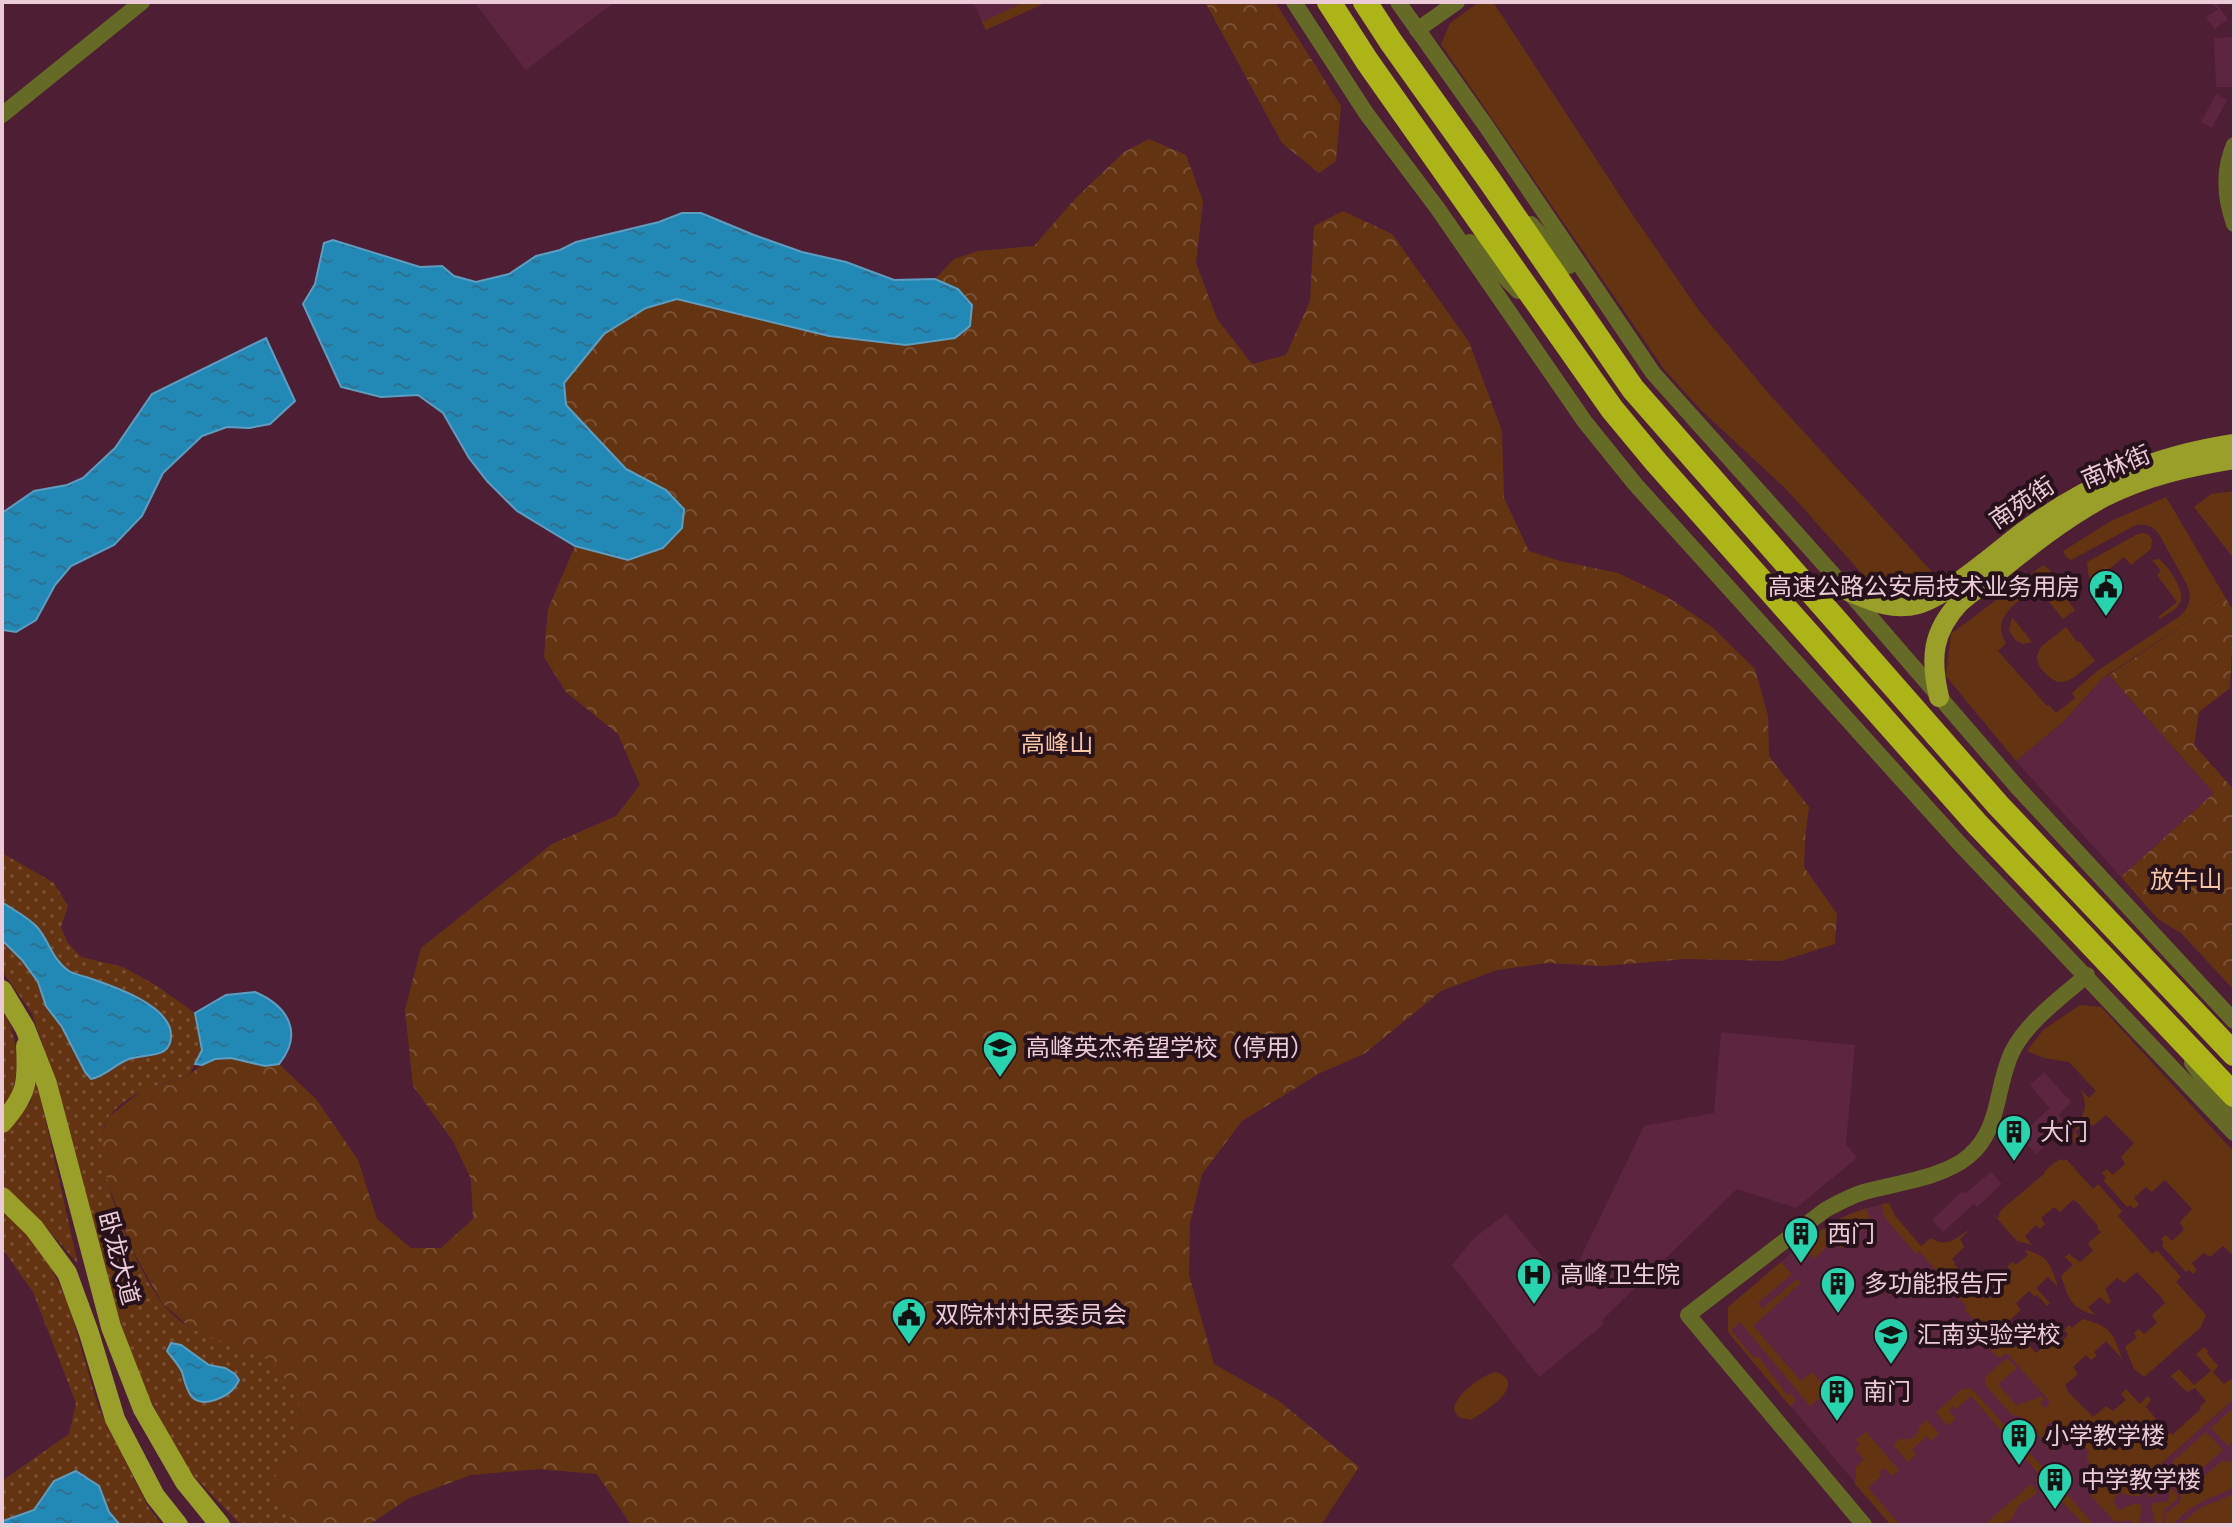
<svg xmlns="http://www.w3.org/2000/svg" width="2236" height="1527" font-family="Cabin,'Noto Sans SC',sans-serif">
<defs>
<pattern id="forest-crowns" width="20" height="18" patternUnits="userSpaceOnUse" patternTransform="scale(2)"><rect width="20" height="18" fill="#643412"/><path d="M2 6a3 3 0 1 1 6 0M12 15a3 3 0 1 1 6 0" fill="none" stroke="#7a5034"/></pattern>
<pattern id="park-dots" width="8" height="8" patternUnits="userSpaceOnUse" patternTransform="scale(2)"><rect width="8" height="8" fill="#643412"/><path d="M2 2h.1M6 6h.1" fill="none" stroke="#7a5034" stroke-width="1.8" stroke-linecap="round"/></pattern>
<pattern id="water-ripples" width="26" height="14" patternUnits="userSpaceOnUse" patternTransform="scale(2)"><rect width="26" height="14" fill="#2289b6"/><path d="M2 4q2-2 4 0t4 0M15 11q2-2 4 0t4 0" fill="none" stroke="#2d7293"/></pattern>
</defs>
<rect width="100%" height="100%" fill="#4e1e35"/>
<g fill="#5d2540">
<polygon points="474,2 610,2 612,4 526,70"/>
<polygon points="973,2 1047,2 986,30"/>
<polygon points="2215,2 2228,19 2215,29 2206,18 2218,9 2211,3"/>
<polygon points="2234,37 2234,87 2216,87 2214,38"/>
<polygon points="2216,94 2227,100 2212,128 2201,122"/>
<polygon points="2109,675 2214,793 2121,877 2016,761 2062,723 2103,678"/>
<polygon points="1721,1032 1855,1045 1846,1144 1857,1158 1796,1208 1737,1189 1601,1321 1604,1324 1539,1377 1452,1265 1474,1238 1506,1214 1567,1286 1644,1126 1714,1113"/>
<polygon points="2044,1072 2071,1102 2058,1115 2063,1121 2053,1130 2057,1135 2036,1154 2019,1136 2050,1108 2030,1085"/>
<polygon points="1991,1172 2002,1184 1977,1207 1974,1204 1943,1232 1932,1220 1963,1191 1966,1193"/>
<polygon points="1882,1204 2136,1487 2234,1399 2234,1525 1891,1525 1728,1332 1728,1307 1802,1244 1834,1221 1851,1213"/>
</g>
<g fill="#643412">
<polygon points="1025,2 1047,2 986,30 982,22"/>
<polygon points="1479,2 1493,2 1632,214 1700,312 1770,395 1934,574 1917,587 1874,587 1786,489 1702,411 1664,369 1441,44 1450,23"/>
<polygon points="2234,491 2234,559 2194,507 2211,494"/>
<path d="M2166,497l59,100 -122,81 -41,45 -46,38 -70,-85 5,-42 92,-69 8,6 -11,9 2,4c-19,14 -54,32 -36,59l-8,8 49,55 2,-1 7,8 19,-15 -3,-5 25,-22 83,-55c10,-9 12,-19 7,-31l-28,-51c-6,-8 -15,-12 -25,-8l-63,34 -5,-3 -3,-6 48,-30z"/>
<polygon points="2143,533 2149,535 2152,540 2151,549 2131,565 2124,557 2105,572 2111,581 2099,591 2089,578 2087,562 2138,534"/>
<path d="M2159,559c9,7 25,30 22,42 -3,8 -14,13 -21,18l-2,-2 19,-15 -20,-27 4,-4 -9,-11z"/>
<polygon points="2048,590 2054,595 2065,597 2075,610 2063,619 2043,594"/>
<polygon points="2012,617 2032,642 2023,644 2015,640 2009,630"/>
<path d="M2066,627l11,15 2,-1 16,20c-18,12 -31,33 -50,12 -6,-6 -8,-10 -8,-18l5,-9z"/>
<path d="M2080,1005l21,2 133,145v104l-11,-10 -13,11 -6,-4 -12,10 5,7 -4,4 -4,-4 -3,2 -24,-26 2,-3 -3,-4 5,-4 6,6 12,-11 -4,-8 12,-13 -27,-29 -13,12 -6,-5 -12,11 5,6 -5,5 -4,-4 -3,2 -24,-27 3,-2 -4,-5 5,-4 6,6 12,-11 -4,-7 13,-14 -28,-28 -13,11 -6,-5 -12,11 5,6 -5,5 -2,-2c1,-22 21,-27 7,-52l9,9 7,-7 -27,-29 -25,-4 -17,-7 16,-21z"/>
<path d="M2062,1159l2,2 2,-2 27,30 5,-5 24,27 -4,5 34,38 5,-4 24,27 -5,5 30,33 -6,13 -56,49 -10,-8 -9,-22 12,-10 -3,-4 5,-4 5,5 13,-11 -5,-8 13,-12 -3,-5 -25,-26 -13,11 -7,-5 -12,11 6,13 -3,2 -8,-7 -12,10 7,8c-25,-7 -26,-17 -34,-39l12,-11 -8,-8 4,-3 11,8 13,-11 -5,-8 13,-11 -4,-4 1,-2 -21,-24 -4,-2 -13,12 -6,-5 -13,11 4,6 -5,5 -4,-4 -11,11 7,9 -15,-4 -24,-27 5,4 3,-8 43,-36v-2l11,-10z"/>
<path d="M1889,1203l6,13 26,30 10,-8c17,11 25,-1 40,-9l-11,10 4,8 -12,12 3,4 -1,1 25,26 14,-11 6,4 13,-11 -5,-6 6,-4 3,3 12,-10 -3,-5c24,6 26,15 33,37l-10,-10 -12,11 14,15 -3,3 -10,-11 -3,1 -5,-5 -13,12 5,7 -13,12 4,4 -1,1 25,26 13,-11 7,5 12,-12 -4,-5 5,-5 3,3 11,-9c28,8 30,13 39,40l-16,-18 -12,11 3,4 -6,4 -5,-5 -13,12 5,7 -13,11 3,7 25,25 13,-11 7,5 13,-11 -5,-6 5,-5 14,15 8,-8 3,4 -5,7 11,13 -5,6 11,12 7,-5 2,2 29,-26 -1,-2 6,-6 -11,-13 -8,4 -16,-16 8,-7 15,16 17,-14 -15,-17 8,-7 4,4 -1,2 11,13 -5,6 11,12 7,-5h3v20l-72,64 21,23 6,2 33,-27h7l5,4v23c-24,10 -45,17 -61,37h-7l-1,-11 14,-11 2,-7 -11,-14 -8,-3c-23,12 -12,22 -42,14l-5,4 -1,7 5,6 17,-7 4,2c4,6 -3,13 1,20h-5l-7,-5 -14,2 -25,-27 7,-3 3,-8 7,-2v-4l-6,-8 -6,-1 -8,-9v-11l-18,-21 -5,-2 -3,3 -8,24 -10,-12 8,-7 3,2 4,-2 2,-12 -13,1 -1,3 4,5 -9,8 -21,-23 -8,-1 -26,-29 -1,-9 22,-19 10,10 -19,16 18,21 22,-7 2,-3 5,5 -4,1v3l4,5 5,-7 -43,-49 -7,5 -3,-1 -7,-8 5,-5 -30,-34 2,-2 -11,-14 -4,2 -14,-17 3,-3 -22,-25 -3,3 -31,-36 -4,-14z"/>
<polygon points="1866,1208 1869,1216 1869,1222 1840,1249 1838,1247 1850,1236 1845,1231 1813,1259 1802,1244 1834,1221"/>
<polygon points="1781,1262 1792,1274 1758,1303 1762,1309 1797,1279 1801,1283 1753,1326 1801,1381 1812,1372 1831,1393 1823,1402 1820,1398 1810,1406 1740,1322 1731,1330 1754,1358 1758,1356 1787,1395 1790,1393 1796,1400 1790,1406 1728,1332 1728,1307"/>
<path d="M1496,1372c34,12 -12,40 -25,48l-13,-3 -4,-8c2,-15 27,-33 42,-37z"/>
<polygon points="1971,1388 2050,1475 2039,1485 2035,1480 2040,1475 1971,1396 1956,1409 1953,1406 1949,1411 1956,1419 1947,1426 1936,1412 1962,1389"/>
<polygon points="2234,1407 2234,1440 2228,1446 2211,1428"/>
<polygon points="1927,1420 1939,1434 1931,1441 1927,1436 1912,1449 1916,1455 1908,1462 1893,1445 1900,1439 1911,1439 1918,1433 1919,1427"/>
<polygon points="1866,1432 1899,1470 1892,1476 1884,1468 1879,1472 1882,1475 1868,1488 1900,1525 1891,1525 1855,1484 1856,1467 1864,1459 1855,1449 1860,1444 1856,1440"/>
<polygon points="2206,1432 2223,1450 2189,1480 2172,1462"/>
<polygon points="2164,1482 2177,1494 2177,1499 2163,1511 2163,1525 2154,1525 2155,1521 2151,1505 2154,1503 2167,1502 2170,1496 2168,1491 2163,1489 2150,1498 2147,1495"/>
<polygon points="2031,1484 2037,1491 2036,1494 2019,1505 2011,1520 1995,1525 1984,1525"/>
<polygon points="2059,1485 2094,1525 2084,1525 2056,1495 2053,1491"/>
<polygon points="2234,1494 2234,1525 2179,1525 2200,1508"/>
</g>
<g fill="url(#forest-crowns)">
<polygon points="1205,2 1275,2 1341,106 1336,161 1319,173 1282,143"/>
<polygon points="1149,139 1186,155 1203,201 1196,263 1217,319 1252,364 1286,355 1310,301 1314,226 1343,211 1392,234 1469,342 1502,431 1504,498 1529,551 1560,561 1618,573 1666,596 1712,627 1755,669 1768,716 1769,756 1809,807 1805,839 1804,867 1837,914 1835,944 1781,961 1685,959 1603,966 1547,963 1497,970 1441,991 1364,1054 1320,1073 1242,1121 1202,1174 1190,1223 1189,1275 1214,1364 1279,1401 1359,1467 1321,1525 631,1525 597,1474 539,1469 471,1475 409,1498 369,1525 294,1525 271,1486 291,1443 195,1332 162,1303 132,1249 105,1175 101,1141 107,1118 143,1090 189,1075 202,1065 215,1059 231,1058 265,1066 279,1064 316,1099 358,1160 377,1219 411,1248 441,1248 473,1219 471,1179 453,1141 413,1086 405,1010 421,948 552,844 616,816 640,785 618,734 566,692 544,657 548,609 575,546 628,560 663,548 682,528 684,510 666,490 626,469 566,405 564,383 604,334 646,308 677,299 829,336 906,345 958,289 935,279 954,259 978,251 1034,246 1075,199 1124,152"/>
<polygon points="2225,597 2234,612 2230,688 2199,712 2194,745 2234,790 2234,990 2181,933 2158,919 2121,877 2214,793 2109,675"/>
</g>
<g fill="url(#park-dots)">
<path d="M2,853l52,30 14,23 -7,21 6,15 14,15 42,10 34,19 38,27 7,37 -13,25c-29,9 -60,17 -80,41 -26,34 29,157 53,187 27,34 58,35 94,52 5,2 12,4 17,8 9,7 19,30 26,40l-8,40 -20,43 23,39h-53l-53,-55 -38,-71 -30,-75 -66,-246 -22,-65 -30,-42z"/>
<path d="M2,1007c3,8 8,16 10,25 7,19 7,62 -10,76z"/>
<polygon points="35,1073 78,1264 40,1220 2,1184 2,1135 31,1102"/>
<polygon points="2,1210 28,1235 51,1268 68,1302 98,1407 149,1508 162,1525 2,1525 2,1481 69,1434 76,1403 33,1292 2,1248"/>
</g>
<g fill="url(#water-ripples)" stroke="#5e9dc0" stroke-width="2">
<polygon points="682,213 701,213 754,235 802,252 846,262 894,280 935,279 958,289 972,305 970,326 955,338 906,345 829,336 677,299 646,308 604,334 564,383 566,405 626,469 666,490 684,509 682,528 663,548 628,560 575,546 517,511 487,481 469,458 443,413 418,395 381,397 341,387 303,304 315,284 324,243 333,240 420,267 442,266 454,276 476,282 509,274 536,256 560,250 576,242 659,222"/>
<polygon points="266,338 295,401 270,424 249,428 227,427 202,436 163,473 142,516 114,545 71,566 55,585 36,620 16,632 2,630 2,513 34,491 67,485 83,478 115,448 152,394"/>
<path d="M2,902c11,8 25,14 35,25 12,13 15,33 32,44 5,3 11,4 17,6 24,8 86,28 85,59 0,6 -1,11 -7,15 -7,5 -26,5 -35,8 -14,5 -23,17 -38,20l-6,-7 -23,-45 -16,-21 -8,-24 -16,-22 -20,-20z"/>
<path d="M255,992c33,14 49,41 24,72l-14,2 -34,-8 -16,1 -13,6 -7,-1 7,-14 -7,-37 31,-18z"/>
<path d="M171,1343l10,2 28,20 16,3 10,6 4,6c-5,11 -13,16 -24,20 -25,8 -28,-10 -33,-28 -3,-7 -10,-14 -15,-21z"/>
<polygon points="76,1471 99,1486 109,1512 120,1525 2,1525 3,1521 34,1510 54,1481"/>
</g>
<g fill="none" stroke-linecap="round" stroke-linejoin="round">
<g stroke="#666a27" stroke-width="16">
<polyline points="1294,2 1366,113 1438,209 1585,422 1635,484 1959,843 2234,1133"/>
<polyline points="1398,2 1486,126 1653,373 1848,591 2018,788 2234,1021"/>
<polyline points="1417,30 1457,2"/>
<polyline points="2,115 142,2"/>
<path d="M2234,145c-11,25 -9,53 0,79"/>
<polyline points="1531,224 1569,266"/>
<polyline points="1470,242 1518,291"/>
<polyline points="2192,1063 2227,1113"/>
<path d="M1864,1525l-176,-210 137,-105c13,-7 25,-14 39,-18 32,-9 79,-14 105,-36 33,-28 26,-71 44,-106 16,-30 49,-53 74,-75"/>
</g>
<g stroke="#999f29" stroke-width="20">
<path d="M1848,591c24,10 44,20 70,13 29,-8 79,-52 105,-72 65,-48 131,-76 211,-88"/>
<path d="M1939,697c-9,-39 -7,-65 21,-95 46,-36 92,-77 144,-105 41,-21 86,-31 130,-38"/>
<polyline points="2,990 25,1028 47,1084 111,1327 143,1409 185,1482 220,1525"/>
<path d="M2,1123c25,-28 26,-40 24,-77"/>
<polyline points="2,1197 34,1228 67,1273 89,1333 115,1419 155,1496 178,1525"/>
</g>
<g stroke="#adb417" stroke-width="24">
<polyline points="1329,2 1367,61 1612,409 1656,462 1976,823 2234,1095"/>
<polyline points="1365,2 1391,42 1490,181 1633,389 1998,805 2234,1054"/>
</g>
</g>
<defs>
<symbol id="civic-pin" viewBox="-11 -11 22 30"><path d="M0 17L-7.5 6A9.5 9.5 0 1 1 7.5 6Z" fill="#26d5ae" stroke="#27111b"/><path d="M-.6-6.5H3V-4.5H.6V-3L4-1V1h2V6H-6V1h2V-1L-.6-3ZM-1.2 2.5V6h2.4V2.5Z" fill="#111"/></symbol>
<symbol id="school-pin" viewBox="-11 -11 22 30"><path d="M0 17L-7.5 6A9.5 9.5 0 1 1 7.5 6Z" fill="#26d5ae" stroke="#27111b"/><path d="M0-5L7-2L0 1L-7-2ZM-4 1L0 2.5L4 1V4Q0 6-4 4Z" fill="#111"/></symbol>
<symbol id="building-pin" viewBox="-11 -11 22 30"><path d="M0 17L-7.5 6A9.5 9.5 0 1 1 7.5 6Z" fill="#26d5ae" stroke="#27111b"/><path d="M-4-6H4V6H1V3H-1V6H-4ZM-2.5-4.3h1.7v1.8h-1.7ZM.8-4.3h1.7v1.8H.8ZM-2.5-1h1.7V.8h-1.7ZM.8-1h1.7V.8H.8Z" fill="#111"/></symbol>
<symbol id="hospital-pin" viewBox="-11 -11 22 30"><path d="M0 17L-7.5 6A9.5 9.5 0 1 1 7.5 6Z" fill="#26d5ae" stroke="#27111b"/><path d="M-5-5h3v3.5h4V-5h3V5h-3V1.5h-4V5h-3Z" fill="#111"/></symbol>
</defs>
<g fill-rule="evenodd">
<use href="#civic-pin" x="2086" y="567" width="40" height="54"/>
<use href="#school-pin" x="980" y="1028" width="40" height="54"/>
<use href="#building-pin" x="1994" y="1112" width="40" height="54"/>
<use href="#building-pin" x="1781" y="1214" width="40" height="54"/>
<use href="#hospital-pin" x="1514" y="1255" width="40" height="54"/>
<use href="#building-pin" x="1818" y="1264" width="40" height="54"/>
<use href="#civic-pin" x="889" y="1295" width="40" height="54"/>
<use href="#school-pin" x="1871" y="1315" width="40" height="54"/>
<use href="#building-pin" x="1817" y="1372" width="40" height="54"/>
<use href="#building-pin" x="1999" y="1416" width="40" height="54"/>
<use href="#building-pin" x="2035" y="1460" width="40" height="54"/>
</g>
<g text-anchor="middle" stroke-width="8" stroke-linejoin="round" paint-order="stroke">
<g font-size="24" fill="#ebcbd7" stroke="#27111b">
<text transform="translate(2116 467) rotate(-23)" y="8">南林街</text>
<text transform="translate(2022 503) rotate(-34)" y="8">南苑街</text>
<text transform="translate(119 1258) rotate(75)" y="8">卧龙大道</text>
</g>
<g font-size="24" fill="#ebcbd7" stroke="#27111b" text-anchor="start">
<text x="2080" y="595" text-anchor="end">高速公路公安局技术业务用房</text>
<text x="1026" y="1056">高峰英杰希望学校（停用）</text>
<text x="2040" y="1140">大门</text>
<text x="1827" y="1242">西门</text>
<text x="1560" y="1283">高峰卫生院</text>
<text x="1864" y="1292">多功能报告厅</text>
<text x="935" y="1323">双院村村民委员会</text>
<text x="1917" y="1343">汇南实验学校</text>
<text x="1863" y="1400">南门</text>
<text x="2045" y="1444">小学教学楼</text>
<text x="2081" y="1488">中学教学楼</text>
</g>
<g font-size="24" fill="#f6c6a9" stroke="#27111b">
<text x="1057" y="752">高峰山</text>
<text x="2186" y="888">放牛山</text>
</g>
</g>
<rect width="2236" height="1527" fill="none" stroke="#ebcbd7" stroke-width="8"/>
</svg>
